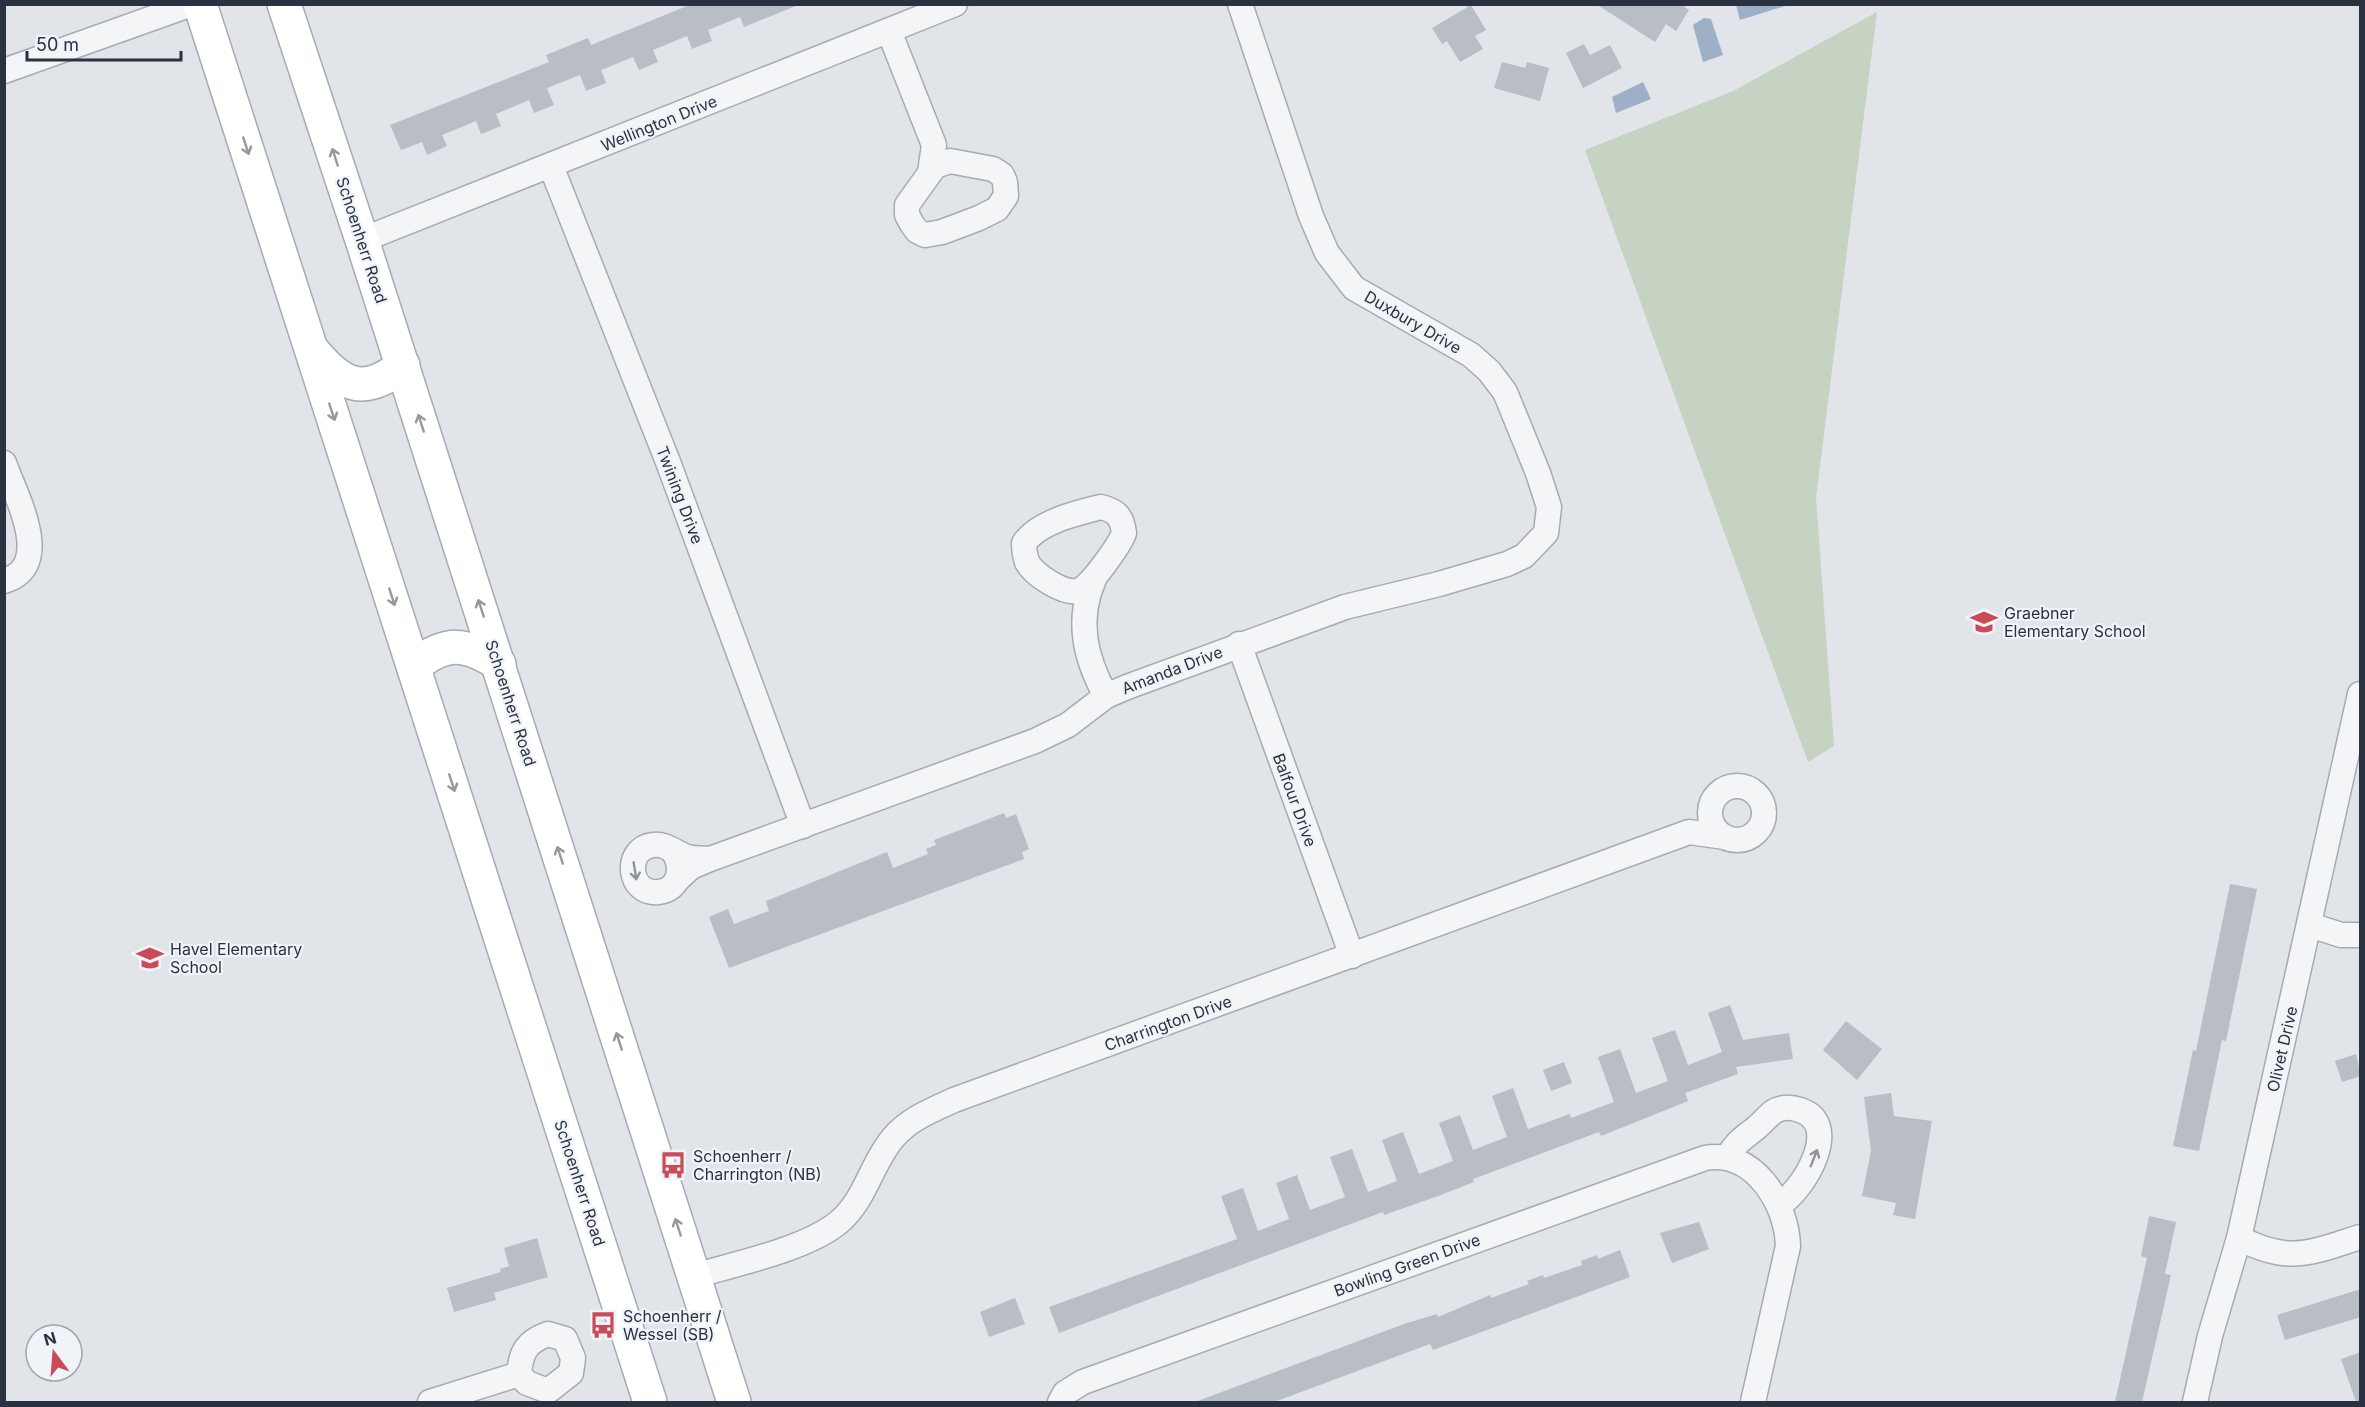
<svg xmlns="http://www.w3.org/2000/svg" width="2365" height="1407" font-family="Inter,sans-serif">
<rect width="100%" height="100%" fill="#e1e4e9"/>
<polygon fill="#c6d3c2" points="1877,12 1816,498 1834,746 1808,762 1585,150 1733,91"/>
<g fill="#9db0c8">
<polygon points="1736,5 1736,4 1788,5 1740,20"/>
<polygon points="1704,18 1711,19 1723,55 1703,62 1693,25"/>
<polygon points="1643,82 1651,99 1616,113 1612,97"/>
</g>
<g fill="#b8bdc6">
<polygon points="692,4 798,5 744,27 740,17 708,30 712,41 692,49 687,36 653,50 658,62 639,70 633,57 601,70 606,83 586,91 580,75 547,88 554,105 534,113 529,100 496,114 501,126 481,134 476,121 442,135 447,146 427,155 422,142 401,150 390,125 549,62 546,55 588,38 591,45"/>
<polygon points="1596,4 1680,4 1689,10 1676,31 1666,24 1655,42"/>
<polygon points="1471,5 1486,30 1475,36 1483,49 1460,62 1447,41 1442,44 1432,28"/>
<polygon points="1584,44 1590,55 1610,45 1622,68 1583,88 1566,53"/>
<polygon points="1502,62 1525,68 1527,62 1549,68 1540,101 1494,88"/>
<polygon points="1004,813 1006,818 1016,814 1029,849 1022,852 1024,859 729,968 709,917 728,909 734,924 769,911 766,901 887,852 893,868 928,854 926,849 936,845 934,840"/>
<polygon points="2230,884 2257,889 2226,1041 2222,1040 2199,1151 2173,1146 2193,1050 2196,1051"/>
<polygon points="1730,1005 1743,1040 1789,1033 1793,1059 1736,1067 1738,1074 1685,1093 1688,1101 1636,1122 1601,1136 1599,1132 1473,1179 1474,1182 1438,1196 1384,1215 1383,1212 1059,1333 1049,1307 1237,1239 1221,1196 1243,1188 1258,1231 1289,1219 1276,1183 1297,1175 1310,1210 1345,1197 1330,1157 1352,1149 1368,1192 1397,1181 1382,1140 1403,1132 1419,1174 1453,1161 1439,1123 1460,1115 1473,1150 1507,1137 1492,1096 1513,1088 1528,1129 1570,1114 1571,1118 1614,1102 1598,1057 1620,1049 1636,1093 1668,1081 1652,1038 1675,1030 1688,1065 1722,1052 1708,1013"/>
<polygon points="1846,1021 1882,1049 1857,1080 1823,1050"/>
<polygon points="2356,1054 2361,1076 2342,1082 2335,1061"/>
<polygon points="1564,1062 1572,1083 1551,1091 1543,1070"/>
<polygon points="1891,1093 1894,1116 1932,1121 1915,1219 1893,1215 1896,1203 1862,1196 1871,1151 1864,1097"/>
<polygon points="2149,1216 2176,1222 2165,1274 2171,1275 2142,1402 2115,1402 2147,1258 2141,1256"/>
<polygon points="1699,1222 1709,1249 1672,1263 1660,1233"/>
<polygon points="537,1238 548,1277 494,1293 496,1300 454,1312 447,1288 501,1272 500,1269 509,1266 504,1248"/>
<polygon points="1620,1250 1630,1277 1433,1350 1430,1344 1274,1402 1195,1402 1404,1324 1437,1314 1438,1317 1490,1295 1491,1298 1529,1284 1527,1281 1543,1275 1544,1278 1582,1265 1581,1261 1597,1255 1598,1259"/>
<polygon points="2361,1289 2361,1317 2285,1340 2277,1315"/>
<polygon points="1015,1298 1025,1324 989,1337 980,1312"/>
<polygon points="2361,1352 2361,1402 2356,1402 2341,1359"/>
</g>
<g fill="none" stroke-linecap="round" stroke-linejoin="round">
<defs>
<g id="minor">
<polyline points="889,31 934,145 930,172"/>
<polyline points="4,71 192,4"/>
<polygon points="950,161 993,169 1002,175 1005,182 1006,196 997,209 979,218 942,232 925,235 917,231 912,224 907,215 907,205 935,166"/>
<polyline points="551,166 668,462 803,826"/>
<polyline points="362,240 955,4"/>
<path d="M4,463c12,34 51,103 0,118"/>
<path d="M1101,507c16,4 21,10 23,26 -4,11 -35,56 -46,58 -15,3 -44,-16 -51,-29 -2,-6 -3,-13 -3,-19 15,-21 52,-30 77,-36z"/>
<path d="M1094,579c-18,41 -9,79 12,117"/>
<polyline points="1239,644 1352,956"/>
<circle cx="1737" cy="813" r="27"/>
<path d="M672,850c12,15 9,40 -14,42 -30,3 -35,-43 -5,-47 12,-2 23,8 34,12 7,2 16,1 23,2"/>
<polyline points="678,879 691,867 710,859 1035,741 1068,725 1106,696 1127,687 1345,607 1439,584 1507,564 1524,556 1546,533 1549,507 1538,473 1505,392 1489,371 1471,355 1354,288 1327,253 1311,216 1240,4"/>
<polyline points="2310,925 2341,935 2360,935"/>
<path d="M1728,1158c5,-14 17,-21 28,-30 6,-5 11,-11 17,-16 8,-5 18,-5 27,-2 43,14 4,80 -20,94"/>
<path d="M2239,1238c50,26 71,15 121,-1"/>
<path d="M694,1276c41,-12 113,-27 145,-54 27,-23 32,-58 54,-84 16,-19 39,-28 61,-38l735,-268 36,5"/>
<path d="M548,1334l17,5 8,19 -2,15 -23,18 -21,-8 -8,-9c2,-22 7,-32 29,-40z"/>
<polyline points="430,1402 519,1374"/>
<path d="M1060,1402l5,-9 18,-11 622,-224c48,-9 82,45 83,88l-35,156"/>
<polyline points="2195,1402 2210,1336 2239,1238 2360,694"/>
</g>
<g id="secondary">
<polyline points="200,4 650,1402"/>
<polyline points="284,4 362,240 734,1402"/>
<path d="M313,351c29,35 51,46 90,14"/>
<path d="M415,666c31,-26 51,-23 84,-2"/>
</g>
</defs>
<use href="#minor" stroke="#a6abb3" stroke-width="27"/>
<use href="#secondary" stroke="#a6abb3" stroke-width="36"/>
<use href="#minor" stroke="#f3f5f7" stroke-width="24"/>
<use href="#secondary" stroke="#fff" stroke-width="33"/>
</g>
<defs><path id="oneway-shaft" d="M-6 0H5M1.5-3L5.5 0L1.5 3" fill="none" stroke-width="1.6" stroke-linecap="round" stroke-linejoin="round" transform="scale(1.5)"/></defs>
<g stroke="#9498a0">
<use href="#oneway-shaft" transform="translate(246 146) rotate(72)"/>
<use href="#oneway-shaft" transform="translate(335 157) rotate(-108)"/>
<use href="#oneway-shaft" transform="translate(332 412) rotate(72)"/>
<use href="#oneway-shaft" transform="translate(421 423) rotate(-108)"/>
<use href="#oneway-shaft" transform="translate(392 597) rotate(72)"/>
<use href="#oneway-shaft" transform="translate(481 608) rotate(-108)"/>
<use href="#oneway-shaft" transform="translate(452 783) rotate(72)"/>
<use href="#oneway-shaft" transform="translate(560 855) rotate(-108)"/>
<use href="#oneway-shaft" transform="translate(619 1041) rotate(-108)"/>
<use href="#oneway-shaft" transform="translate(678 1227) rotate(-108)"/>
</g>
<g stroke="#8e939c">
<use href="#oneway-shaft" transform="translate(635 871) rotate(81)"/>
<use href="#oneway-shaft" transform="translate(1814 1158) rotate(-68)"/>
</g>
<defs>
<symbol id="school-bare" viewBox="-9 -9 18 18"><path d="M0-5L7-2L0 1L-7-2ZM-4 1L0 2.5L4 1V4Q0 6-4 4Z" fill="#ca4a58" stroke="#f0f3f7" stroke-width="2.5" paint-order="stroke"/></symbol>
<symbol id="bus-bare" viewBox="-9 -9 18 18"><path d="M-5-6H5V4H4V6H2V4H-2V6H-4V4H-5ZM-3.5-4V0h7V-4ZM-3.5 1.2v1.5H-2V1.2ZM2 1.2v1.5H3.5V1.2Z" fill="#ca4a58" stroke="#f0f3f7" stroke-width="2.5" paint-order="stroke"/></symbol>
</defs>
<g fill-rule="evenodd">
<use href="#school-bare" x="1965" y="603" width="38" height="38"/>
<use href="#school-bare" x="131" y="939" width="38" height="38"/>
<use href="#bus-bare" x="654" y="1146" width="38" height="38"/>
<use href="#bus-bare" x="584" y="1306" width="38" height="38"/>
</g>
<g text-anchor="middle" stroke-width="4.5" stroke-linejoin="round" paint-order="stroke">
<g font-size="16" fill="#2a3140" stroke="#f0f3f7">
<text transform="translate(659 123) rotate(-22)" y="6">Wellington Drive</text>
<text transform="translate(362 240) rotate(72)" y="6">Schoenherr Road</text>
<text transform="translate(1413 322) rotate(30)" y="6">Duxbury Drive</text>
<text transform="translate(680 495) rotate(69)" y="6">Twining Drive</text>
<text transform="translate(1172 670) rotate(-21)" y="6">Amanda Drive</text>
<text transform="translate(511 703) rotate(72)" y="6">Schoenherr Road</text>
<text transform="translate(1295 800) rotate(70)" y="6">Balfour Drive</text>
<text transform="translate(1168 1023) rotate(-20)" y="6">Charrington Drive</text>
<text transform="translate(2282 1049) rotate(-77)" y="6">Olivet Drive</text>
<text transform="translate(580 1183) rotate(72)" y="6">Schoenherr Road</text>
<text transform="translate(1407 1265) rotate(-20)" y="6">Bowling Green Drive</text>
</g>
<g font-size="16" fill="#2a3140" stroke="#f0f3f7" text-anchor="start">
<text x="2004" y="619">Graebner<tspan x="2004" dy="18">Elementary School</tspan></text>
<text x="170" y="955">Havel Elementary<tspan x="170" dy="18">School</tspan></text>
<text x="693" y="1162">Schoenherr /<tspan x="693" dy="18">Charrington (NB)</tspan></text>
<text x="623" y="1322">Schoenherr /<tspan x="623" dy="18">Wessel (SB)</tspan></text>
</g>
</g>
<rect width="2365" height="1407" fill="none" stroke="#2a3140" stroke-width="12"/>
<g transform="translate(54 1353) rotate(344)"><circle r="28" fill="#f0f3f7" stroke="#a1a5ae" stroke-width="1.5"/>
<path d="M0-4.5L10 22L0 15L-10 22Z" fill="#ca4a58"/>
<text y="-9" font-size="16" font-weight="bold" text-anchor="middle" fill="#2a3140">N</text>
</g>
<path d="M27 51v9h154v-9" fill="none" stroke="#2a3140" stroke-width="3"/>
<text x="36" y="51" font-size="18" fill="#2a3140" stroke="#f0f3f7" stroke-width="4.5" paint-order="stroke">50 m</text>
</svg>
